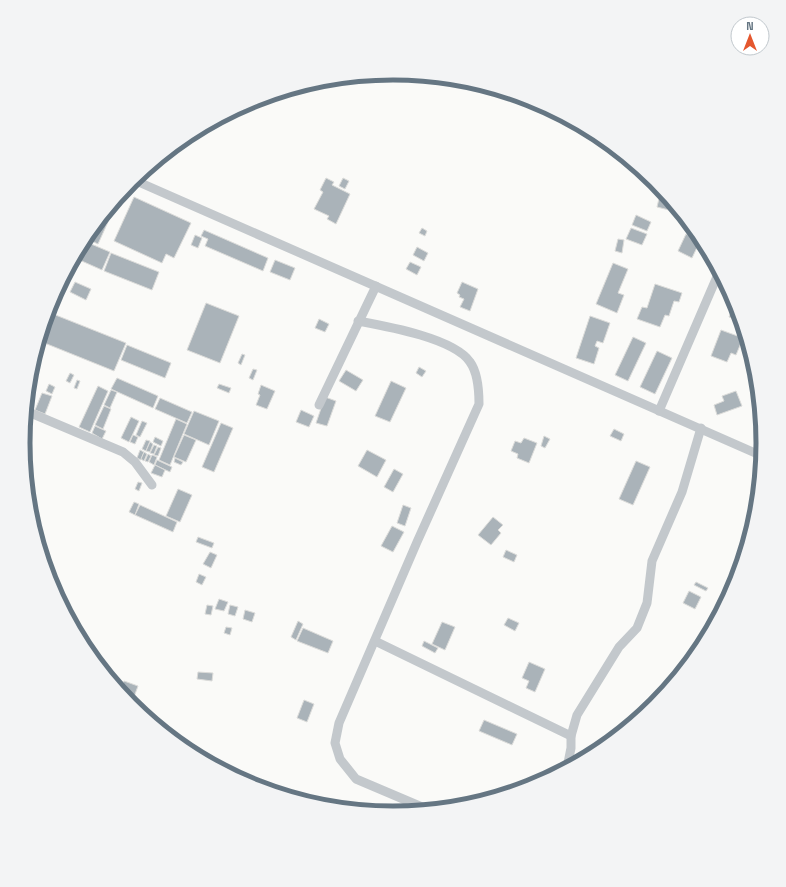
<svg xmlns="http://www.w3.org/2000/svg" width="786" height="887" font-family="'Space Grotesk',sans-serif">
<rect width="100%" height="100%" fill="#fafaf8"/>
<g fill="#aab3b9" stroke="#dcdcda">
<polygon points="326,178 334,182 332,185 350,194 336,224 327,219 329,216 314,209 323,192 320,190"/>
<polygon points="343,178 349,181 345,189 339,186"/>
<polygon points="661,190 674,206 673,211 657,207"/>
<polygon points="134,197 191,223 174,258 166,254 162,263 114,241"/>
<polygon points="116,201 117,202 98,244 85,238"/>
<polygon points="636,215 651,222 647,231 632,225"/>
<polygon points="422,228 427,231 425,236 419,233"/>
<polygon points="631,228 647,234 642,245 626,239"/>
<polygon points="204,230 268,258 263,271 205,246 208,239 201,236"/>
<polygon points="686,234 700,241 692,258 678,251"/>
<polygon points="195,235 202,238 198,248 191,245"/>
<polygon points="618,239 624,240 622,253 615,251"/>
<polygon points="84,241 110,252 102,270 75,258"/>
<polygon points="417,247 428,253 424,261 413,255"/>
<polygon points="111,253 159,272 152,290 104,271"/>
<polygon points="275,260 295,268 290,280 270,272"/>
<polygon points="410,262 421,267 417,275 406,269"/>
<polygon points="613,263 628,269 618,293 624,295 617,313 596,304"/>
<polygon points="75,282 91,289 86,300 70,292"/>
<polygon points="462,282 478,289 470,311 460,307 464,299 459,297 460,295 457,293"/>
<polygon points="655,284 682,293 679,302 674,301 669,316 665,315 660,327 637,319 642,307 647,308"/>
<polygon points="732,298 735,302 741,321 729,317 734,304 730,303"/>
<polygon points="206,303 239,316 220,363 187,350"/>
<polygon points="53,314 126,343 114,371 42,342"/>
<polygon points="590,316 610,323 603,343 597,341 595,346 599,348 594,364 576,358"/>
<polygon points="46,318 49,319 42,338 40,337"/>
<polygon points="319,319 329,324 325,332 315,328"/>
<polygon points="721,330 743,338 736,355 731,353 727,362 711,356"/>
<polygon points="633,337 646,343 628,381 615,375"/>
<polygon points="127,345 171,363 165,378 121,360"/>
<polygon points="657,351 672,358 655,394 640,387"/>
<polygon points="242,354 245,355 241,365 238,363"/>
<polygon points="419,367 426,371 422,377 416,373"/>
<polygon points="253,369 257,370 253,380 249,378"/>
<polygon points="346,370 363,380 356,391 339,381"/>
<polygon points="70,373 74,375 70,383 66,381"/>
<polygon points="117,378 158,396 153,408 111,389"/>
<polygon points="77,380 80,381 77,389 74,388"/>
<polygon points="391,381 406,388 390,422 375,416"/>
<polygon points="49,384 55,387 52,394 46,391"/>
<polygon points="219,384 231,388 229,393 217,388"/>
<polygon points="261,385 275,391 267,409 256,405 260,395 258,394"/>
<polygon points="98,386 108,391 90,432 79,427"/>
<polygon points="111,390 117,392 110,408 104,405"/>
<polygon points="736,391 742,406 717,415 714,405 724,401 722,396"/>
<polygon points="42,393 52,396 45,414 35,410"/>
<polygon points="325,397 336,401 327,426 316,423"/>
<polygon points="160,398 192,412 187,423 155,409"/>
<polygon points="104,406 111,409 103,429 95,425"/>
<polygon points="301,410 314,416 309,427 296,422"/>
<polygon points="194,411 219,421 209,445 184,434"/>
<polygon points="131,417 139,421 129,442 121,438"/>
<polygon points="176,419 187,424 170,465 159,460"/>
<polygon points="142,421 147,423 140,437 136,435"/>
<polygon points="221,423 233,428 214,472 202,467"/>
<polygon points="95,426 106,431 102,439 92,433"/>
<polygon points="614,429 624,434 621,441 610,436"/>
<polygon points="133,435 138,437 135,444 130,442"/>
<polygon points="184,435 196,440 186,462 174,457"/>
<polygon points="544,436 550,439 545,448 541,446"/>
<polygon points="155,437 163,441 161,446 153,442"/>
<polygon points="524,438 537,443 529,463 517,458 518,454 511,451 515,441 521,443"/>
<polygon points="146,440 150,441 146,451 142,449"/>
<polygon points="150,442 153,444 150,452 146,451"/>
<polygon points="154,445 157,446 154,454 150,453"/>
<polygon points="158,447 161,448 158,456 154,455"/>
<polygon points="140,450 144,452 141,460 137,458"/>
<polygon points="367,450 386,460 377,477 358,466"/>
<polygon points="144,452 147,454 144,461 141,459"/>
<polygon points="148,454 151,456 148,462 145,461"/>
<polygon points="152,455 157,457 154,465 149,462"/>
<polygon points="175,458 183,462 181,465 174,462"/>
<polygon points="157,460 172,467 170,472 155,465"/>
<polygon points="636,461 650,467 633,505 619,499"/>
<polygon points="155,465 165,470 162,477 151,473"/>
<polygon points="394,469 403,474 393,492 384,487"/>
<polygon points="138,482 142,483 139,491 135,489"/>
<polygon points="178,489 192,495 180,522 166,516"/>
<polygon points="134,502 139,504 135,515 129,512"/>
<polygon points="140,505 177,522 173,532 135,515"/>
<polygon points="403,505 411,508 405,526 397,523"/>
<polygon points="493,517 503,525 498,530 501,533 491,545 478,535"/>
<polygon points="392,526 404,532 393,552 381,546"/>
<polygon points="198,537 214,543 212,548 196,542"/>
<polygon points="506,550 517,555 514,562 503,557"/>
<polygon points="210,552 217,555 211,568 203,564"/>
<polygon points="199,574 206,577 202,585 196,582"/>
<polygon points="696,582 708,588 706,591 694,585"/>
<polygon points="689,591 701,597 695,609 683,603"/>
<polygon points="219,599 228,602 224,611 215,609"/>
<polygon points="207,605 213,606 211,615 205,614"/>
<polygon points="230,605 238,607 235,616 228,614"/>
<polygon points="245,610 255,613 252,622 243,619"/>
<polygon points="508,618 519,623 515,631 504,625"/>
<polygon points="298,621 303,624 296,640 291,637"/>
<polygon points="442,622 455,627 445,650 432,644"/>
<polygon points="226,627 232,628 230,635 224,633"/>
<polygon points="303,628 333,641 328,653 297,641"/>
<polygon points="424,641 438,648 435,653 422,646"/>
<polygon points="529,662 545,669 535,692 526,688 529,681 522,678"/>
<polygon points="198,672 213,673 212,681 197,679"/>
<polygon points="124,681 138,686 131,705 120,692"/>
<polygon points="304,700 314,704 307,722 297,718"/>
<polygon points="484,720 517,734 512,745 479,731"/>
</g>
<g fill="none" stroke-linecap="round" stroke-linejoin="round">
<g stroke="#c3c8cc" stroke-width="9">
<polyline points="134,180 762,456"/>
<path d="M358,321c27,5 96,17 112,41 8,11 9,29 9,42l-62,138 -78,181 -4,20 5,16 16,20 73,31"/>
<polyline points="319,405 376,286"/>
<polyline points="26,411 123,452 135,462 152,485"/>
<polyline points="659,411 719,272"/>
<polyline points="375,641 571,736"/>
<polyline points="567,768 571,748 571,736 577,715 619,647 637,628 647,603 652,561 682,492 701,428"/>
</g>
</g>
<path d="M0 0H786V887H0ZM30 443a363 363 0 1 1 726 0a363 363 0 1 1-726 0Z" fill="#f3f4f5" fill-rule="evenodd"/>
<path fill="none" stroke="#657683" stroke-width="5" d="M30 443a363 363 0 1 1 726 0a363 363 0 1 1-726 0Z"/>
<g transform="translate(750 36)"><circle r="19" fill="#ffffff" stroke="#c1c8cd"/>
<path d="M0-3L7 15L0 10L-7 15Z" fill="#e4572e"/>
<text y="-6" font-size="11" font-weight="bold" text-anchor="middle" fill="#657683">N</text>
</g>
</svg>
